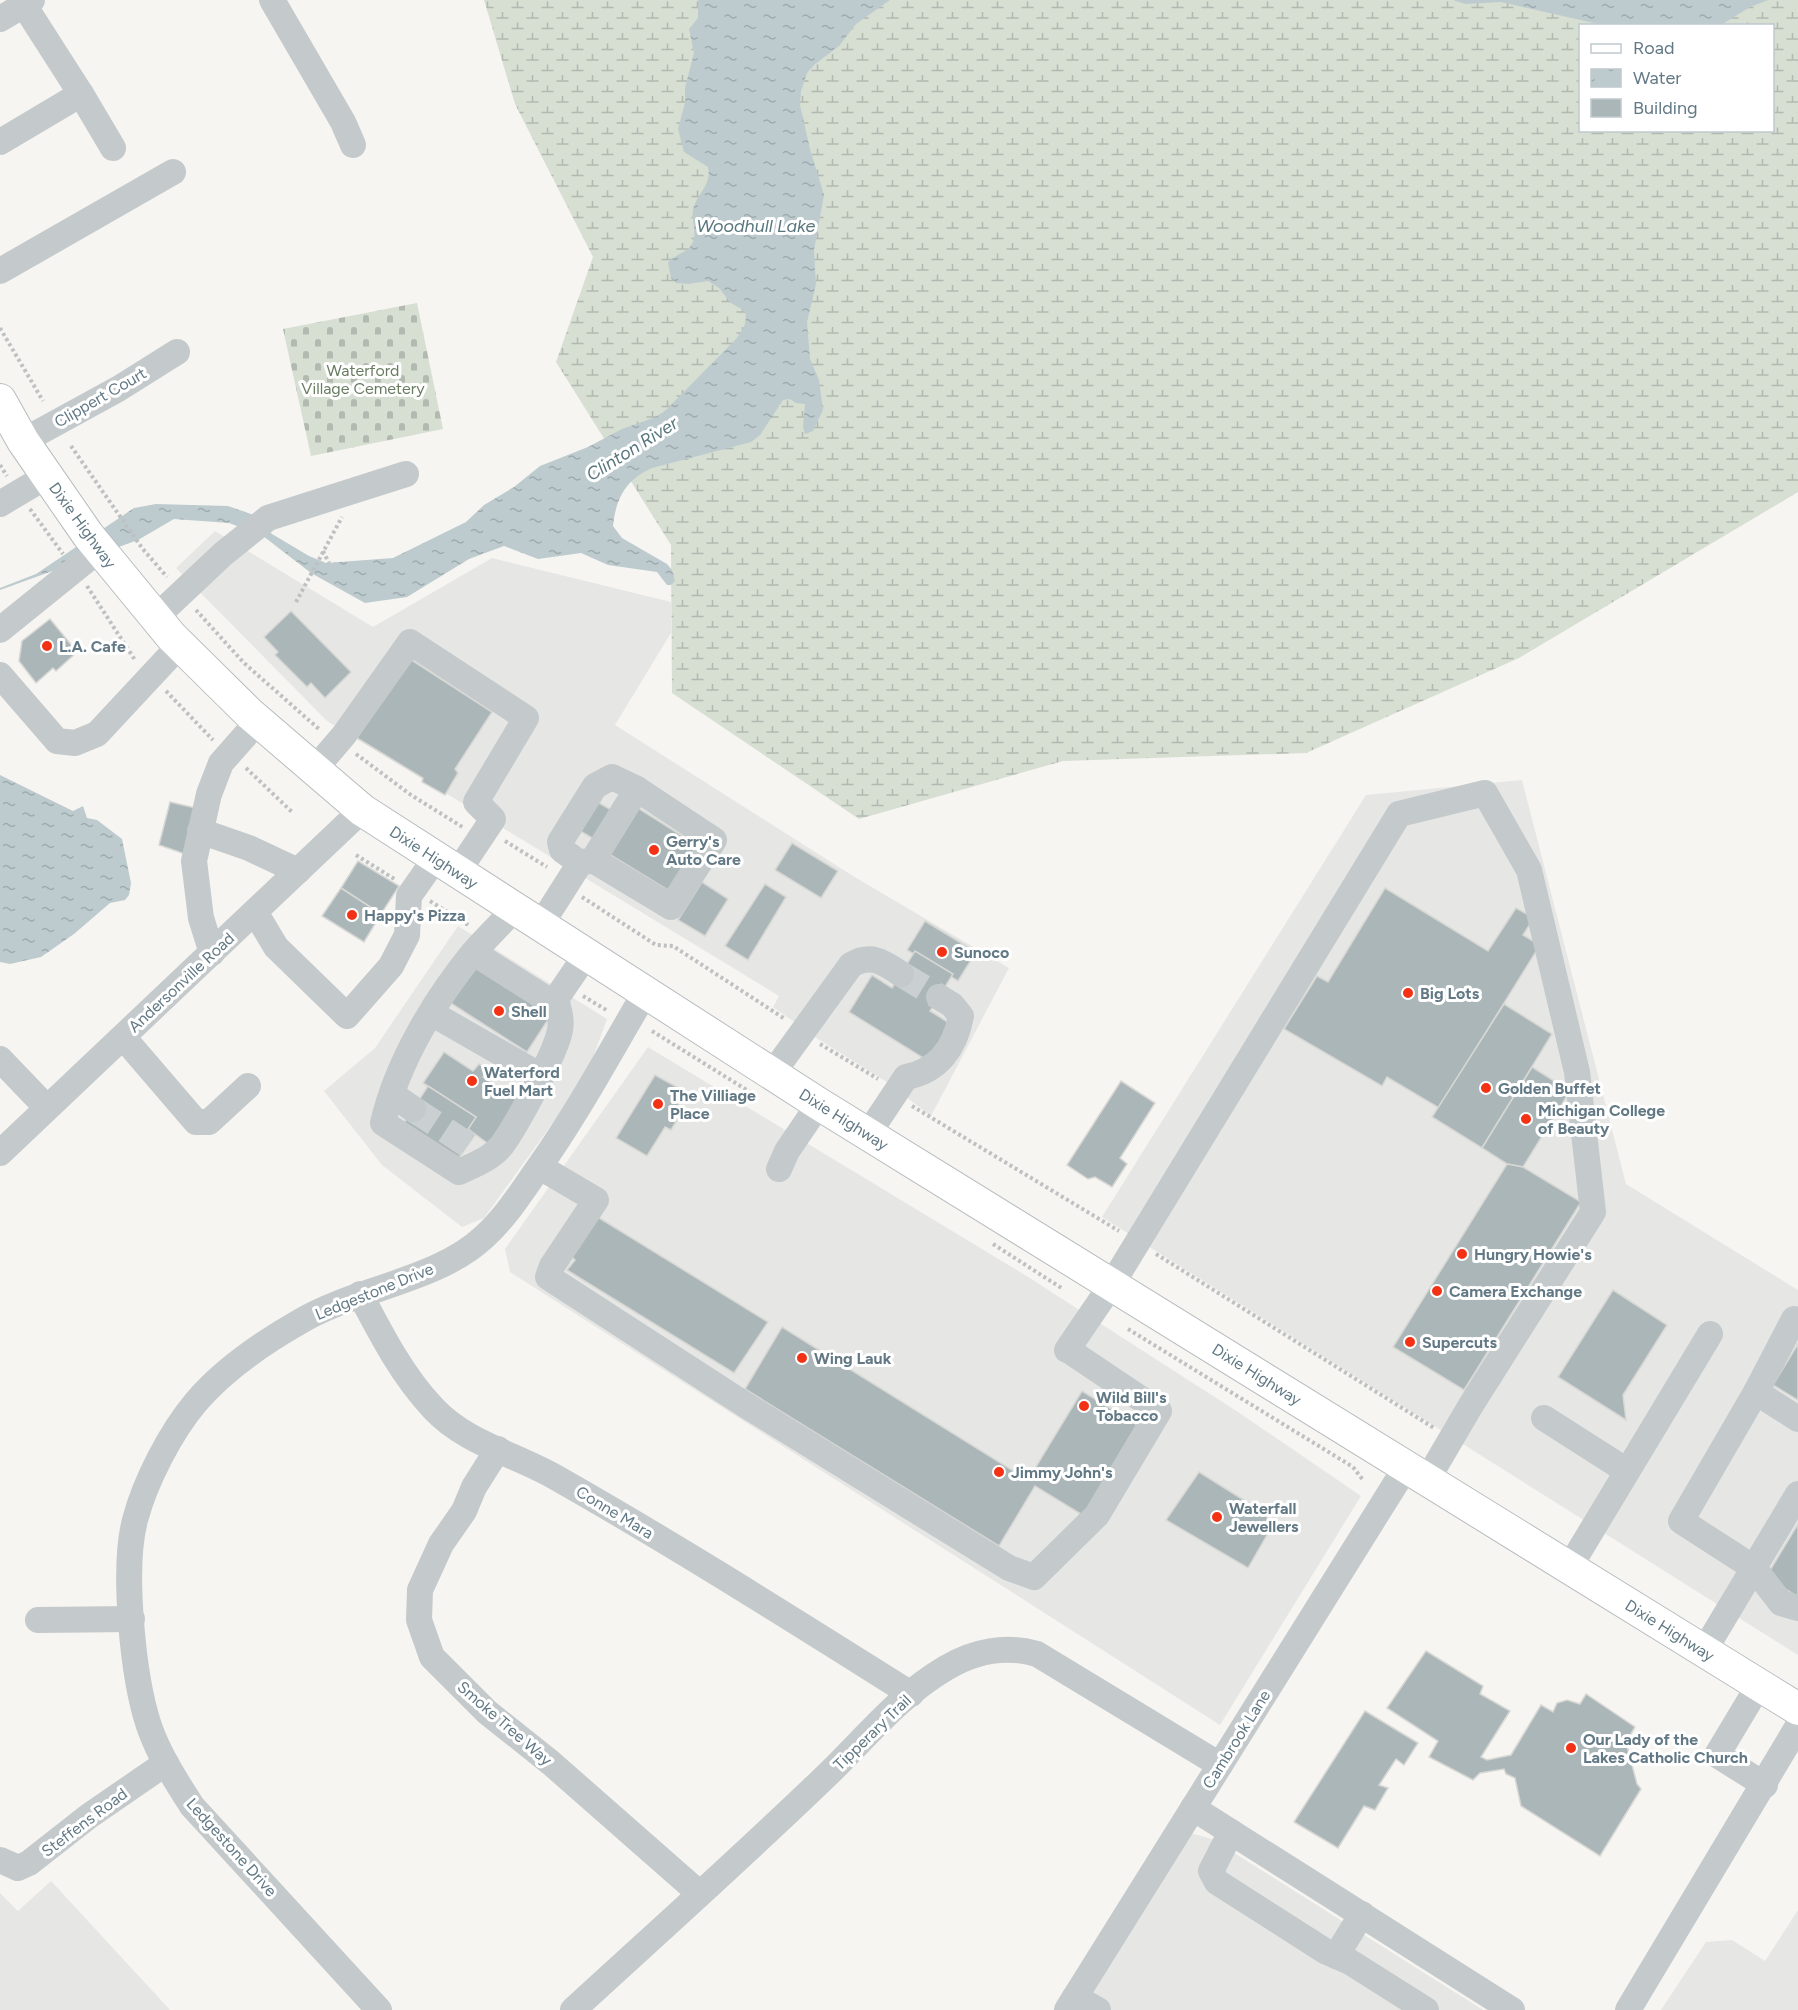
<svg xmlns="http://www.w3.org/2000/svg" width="1798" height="2010" font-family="Figtree,sans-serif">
<defs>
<pattern id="wetland-marsh" width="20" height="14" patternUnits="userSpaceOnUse" patternTransform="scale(1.5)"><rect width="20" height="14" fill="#d7ded2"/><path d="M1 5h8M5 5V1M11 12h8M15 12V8" fill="none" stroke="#b2b9b0"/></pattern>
<pattern id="cemetery-stones" width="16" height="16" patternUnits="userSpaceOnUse" patternTransform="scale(1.5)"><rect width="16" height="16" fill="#d7ded2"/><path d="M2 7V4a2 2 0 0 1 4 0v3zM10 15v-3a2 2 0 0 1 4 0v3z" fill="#b2b9b0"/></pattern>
<pattern id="water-ripples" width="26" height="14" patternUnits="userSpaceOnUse" patternTransform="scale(1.5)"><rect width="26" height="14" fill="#bdcbcf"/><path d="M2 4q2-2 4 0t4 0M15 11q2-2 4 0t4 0" fill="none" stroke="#9daaae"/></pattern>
</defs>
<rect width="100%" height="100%" fill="#f6f5f1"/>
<g fill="#e6e7e5">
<polygon points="215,531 373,627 492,558 671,602 671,633 615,725 853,876 1009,968 931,1116 885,1081 818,1039 773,1007 779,996 327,721 176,568"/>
<polygon points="1522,780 1626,1184 1798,1290 1798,1655 1102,1217 1366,795"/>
<polygon points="458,926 607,1019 586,1077 484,1218 462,1227 382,1165 324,1091 375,1048"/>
<polygon points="648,1047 1025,1275 1238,1412 1361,1496 1220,1725 510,1272 505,1249"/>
<polygon points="1190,1833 1212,1839 1483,2010 1087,2010 1097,1984"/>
<polygon points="51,1881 170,2010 0,2010 0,1893 18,1911"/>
<polygon points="1798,1910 1798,2010 1661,2010 1706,1942 1732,1940 1765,1961"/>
</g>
<path fill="url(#wetland-marsh)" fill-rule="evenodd" d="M484,0h1314v492l-279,166 -213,95 -243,8 -204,58 -187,-126 -1,-148 -115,-183 37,-105 -78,-153zM1580,26h192v104h-192z"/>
<polygon fill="url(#cemetery-stones)" points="417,303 443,429 311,456 283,329"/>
<g fill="url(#water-ripples)">
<path d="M698,0h192l-34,24 -17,22 -25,19 -7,8 -6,18 -1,14 10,44 14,46 -10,55 2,34 -9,38 3,37 9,21 4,30 -10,21 -8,3 -2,-7 2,-23 -9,-1 -6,-4 -7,1 -23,35 -9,7 -99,26c-25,11 -36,29 -39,58l9,12 45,26 5,6 3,11 -4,4h-4l-10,-13 -49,-7 -27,-12 -43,6 -34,-13 -35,13 -62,38 -42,6 -54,-30 -48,-37 -34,-13 -55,-4 -36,21 -138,50v-2l36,-14 98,-66 22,-4 72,2 23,8 21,20 37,22 17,7 67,-5 73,-36 18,-17 30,-18 26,-21 48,-19 34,-18 34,-12 10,-7 70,-71c7,-9 12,-17 9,-28l-14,-8 -12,-15 -11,-7 -20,3 -12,-1 -5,-5 -3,-15c7,-9 17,-10 22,-16 9,-11 1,-25 3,-37 3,-16 19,-24 15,-43l-24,-15 -6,-23 7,-26v-15l9,-35 -5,-24 9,-11z"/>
<polygon points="1453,0 1768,0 1750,7 1721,25 1607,26 1501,2 1465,4"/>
<polygon points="0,775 73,811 83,806 87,818 97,820 122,839 131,883 129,895 125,900 110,903 74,934 41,957 10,964 0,962"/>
</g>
<g fill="#abb6b9" stroke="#d7d7d4" stroke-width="1.5">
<polygon points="291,611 351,672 325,698 311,683 307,687 275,655 278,652 264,637"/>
<polygon points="50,619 77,652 56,671 53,668 36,683 19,661 22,641"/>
<polygon points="407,657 492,712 455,769 458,773 445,795 422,782 423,778 357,738"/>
<polygon points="578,791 615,812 597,841 560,819"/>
<polygon points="170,802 200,809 188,855 159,845"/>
<polygon points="638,808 700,847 671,892 609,854"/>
<polygon points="792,843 838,871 821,898 775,870"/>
<polygon points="358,861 399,886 381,914 341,888"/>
<polygon points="702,882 728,899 705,936 678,920"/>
<polygon points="765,884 786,897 748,960 725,946"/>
<polygon points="341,888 381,914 364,942 322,916"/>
<polygon points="1385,888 1488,951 1516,908 1534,918 1523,935 1540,945 1439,1108 1387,1077 1382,1086 1284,1029 1317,976 1328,982"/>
<polygon points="925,921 976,952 958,981 907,950"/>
<polygon points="915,951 953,974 930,1011 951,1024 928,1061 849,1012 872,975 892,988"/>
<polygon points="472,965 551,1015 527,1052 449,1002"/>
<polygon points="1504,1004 1552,1034 1482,1148 1432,1117"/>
<polygon points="444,1052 473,1071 479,1064 487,1070 483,1077 518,1099 490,1145 468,1129 476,1117 423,1083"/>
<polygon points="1532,1067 1570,1091 1523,1167 1507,1164 1482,1148"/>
<polygon points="655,1075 686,1092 672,1116 677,1120 671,1130 665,1127 647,1156 616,1138"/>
<polygon points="1121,1081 1155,1103 1120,1158 1127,1164 1112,1187 1095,1177 1088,1179 1067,1165"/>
<polygon points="428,1086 476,1117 468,1129 475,1135 458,1159 402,1126"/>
<polygon points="1507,1164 1523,1167 1581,1202 1464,1390 1393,1347"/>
<polygon points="596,1216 768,1322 734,1373 567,1270 575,1260 571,1256"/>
<polygon points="1613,1290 1667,1325 1623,1395 1626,1420 1558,1377"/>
<polygon points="782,1327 1028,1480 1082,1391 1139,1426 1084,1516 1035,1486 999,1546 745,1389"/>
<polygon points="1798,1344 1798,1400 1773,1385"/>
<polygon points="1199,1472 1266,1514 1271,1528 1248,1568 1166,1520"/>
<polygon points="1798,1524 1798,1597 1766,1577"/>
<polygon points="1426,1651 1483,1686 1480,1694 1510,1711 1481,1757 1487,1760 1511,1755 1541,1705 1553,1712 1557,1703 1567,1700 1580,1704 1586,1694 1635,1727 1626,1742 1637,1784 1641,1789 1600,1856 1521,1806 1515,1778 1506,1774 1504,1769 1480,1773 1473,1780 1429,1757 1438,1741 1387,1708"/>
<polygon points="1365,1711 1418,1743 1404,1765 1396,1759 1379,1785 1388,1788 1375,1810 1364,1806 1338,1848 1294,1822"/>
</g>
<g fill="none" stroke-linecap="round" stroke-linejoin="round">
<g stroke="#cad0d1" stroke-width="26" stroke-dasharray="26 13" stroke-linecap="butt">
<polyline points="901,974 939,997"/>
<polyline points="413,1109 468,1145"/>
</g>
<defs>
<polyline id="major" points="0,400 23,441 88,535 171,636 250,714 362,810 819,1104 1798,1709"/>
</defs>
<use href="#major" stroke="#b7bcbf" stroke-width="34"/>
<g stroke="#bec0c2" stroke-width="4" stroke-dasharray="3 3" stroke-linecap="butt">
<polyline points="0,328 43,401"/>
<polyline points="71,446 142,548 167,577"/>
<polyline points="0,465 7,476"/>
<polyline points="30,509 63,554"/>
<polyline points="323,551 329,563"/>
<polyline points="87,586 135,660"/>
<polyline points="296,602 342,517"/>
<polyline points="196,610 244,663 320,730"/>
<polyline points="166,691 213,740"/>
<polyline points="356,754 411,795 464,828"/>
<polyline points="246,768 293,813"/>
<polyline points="505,841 547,867"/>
<polyline points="356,855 396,880"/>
<polyline points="582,897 656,945 673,946 785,1019"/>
<polyline points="430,901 470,926"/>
<polyline points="583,996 608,1011"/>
<polyline points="652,1031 750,1092"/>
<polyline points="820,1044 878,1079"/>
<polyline points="912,1106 1119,1231"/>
<polyline points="993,1244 1063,1289"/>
<polyline points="1156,1254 1434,1428"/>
<polyline points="1128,1329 1353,1467 1363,1480"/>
</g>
<g stroke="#c4c9cb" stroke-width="26">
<polyline points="272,0 343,122 353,145"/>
<polyline points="0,19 32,0"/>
<polyline points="81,94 113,148"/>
<polyline points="0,142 81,94 24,5"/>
<polyline points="0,271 173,172"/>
<polyline points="23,441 118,389 177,352"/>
<polyline points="0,504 47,476"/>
<polyline points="155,618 223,554 268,518 406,474"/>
<polyline points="0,630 99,550"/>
<polyline points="0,675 57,741 75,743 97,734 180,645"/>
<polyline points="315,769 344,735 410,642 526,718 476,802 493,819 457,873"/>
<polyline points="200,831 249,848 298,871"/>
<polyline points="580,863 562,850 560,842 595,786 612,777 637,789"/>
<path d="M514,909c-13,15 -28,29 -41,44 -39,48 -76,110 -90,170l76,49c15,-7 32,-13 43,-27 14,-19 54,-92 58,-115 2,-11 -1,-20 -4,-31l30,-44"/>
<polyline points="255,912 276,947 347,1016 391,966 407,935 409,896 435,859"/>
<polyline points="540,926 580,863 593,860 637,789 714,840 671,907 593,860"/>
<polyline points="212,953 201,918 194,861 209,794 221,763 258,721"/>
<polyline points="474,953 545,998 556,999"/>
<polyline points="431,1013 541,1076"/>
<polyline points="123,1037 196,1122 209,1122 248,1086"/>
<polyline points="0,1059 47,1108"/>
<path d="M772,1074l79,-109c20,-12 32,-3 50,9"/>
<polyline points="393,1095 413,1109"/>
<path d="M868,1134l38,-57c32,-6 49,-29 55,-61l-9,-11 -13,-8"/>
<polyline points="0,1153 362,810"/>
<polyline points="540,1167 596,1200 552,1266 548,1277 747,1406 1009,1568 1034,1577 1097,1515 1159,1411 1074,1354"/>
<polyline points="779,1169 787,1151 819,1104"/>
<path d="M360,1294c21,40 42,81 73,114 32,35 82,46 122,69 120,68 238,143 356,217"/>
<polyline points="1798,1321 1794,1319 1756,1392 1681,1521 1754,1568 1781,1603 1798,1608"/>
<polyline points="1067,1350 1112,1284 1399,814 1485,793 1529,870 1577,1072 1593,1212 1471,1405 1427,1480"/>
<polyline points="1756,1392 1798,1419"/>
<polyline points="1544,1418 1627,1471"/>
<polyline points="498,1449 474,1487 464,1511 441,1544 420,1590 419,1620 432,1657 487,1712 551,1763 699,1893"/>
<polyline points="1569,1568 1710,1334"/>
<polyline points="38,1620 132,1619"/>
<polyline points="1704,1651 1798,1494"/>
<polyline points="1759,1685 1717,1755 1765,1785"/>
<polyline points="1193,1808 1512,2010"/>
<polyline points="1231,1832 1211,1871 1217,1882 1325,1951 1350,1962 1426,2010"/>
<polyline points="0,1860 18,1868 29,1863 89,1816 166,1763"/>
<polyline points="1336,1956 1362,1914"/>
<polyline points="1075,1997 1098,2010"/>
<path d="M379,2010l-187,-204c-16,-25 -33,-51 -43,-80 -16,-48 -27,-157 -14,-206 10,-38 35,-87 61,-118 28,-33 68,-60 105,-81 56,-33 136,-40 183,-84 21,-19 37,-44 53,-67 40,-56 73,-118 108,-177"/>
<path d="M573,2010c84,-77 169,-153 251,-232 40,-38 74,-82 122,-110 28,-17 60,-23 91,-14l183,111"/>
<polyline points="1067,2010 1406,1467"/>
<polyline points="1628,2010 1798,1726"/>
</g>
<use href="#major" stroke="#fff" stroke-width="32"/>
</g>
<g fill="#f23115" stroke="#fff" stroke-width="2">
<circle cx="47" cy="646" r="6"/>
<circle cx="654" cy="850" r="6"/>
<circle cx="352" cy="915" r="6"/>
<circle cx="942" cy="952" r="6"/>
<circle cx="1408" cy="993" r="6"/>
<circle cx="499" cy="1011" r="6"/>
<circle cx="472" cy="1081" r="6"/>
<circle cx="1486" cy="1088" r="6"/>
<circle cx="658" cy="1104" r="6"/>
<circle cx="1526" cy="1119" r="6"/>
<circle cx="1462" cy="1254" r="6"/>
<circle cx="1437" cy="1291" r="6"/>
<circle cx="1410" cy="1342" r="6"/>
<circle cx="802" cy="1358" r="6"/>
<circle cx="1084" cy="1406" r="6"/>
<circle cx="999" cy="1472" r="6"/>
<circle cx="1217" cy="1517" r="6"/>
<circle cx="1571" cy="1748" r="6"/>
</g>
<g text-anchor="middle" stroke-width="6" stroke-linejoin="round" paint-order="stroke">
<g font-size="16" fill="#697c61" stroke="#fff">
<text x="363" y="376">Waterford<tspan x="363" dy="18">Village Cemetery</tspan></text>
</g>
<g font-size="16" fill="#627985" stroke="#fff">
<text transform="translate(100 397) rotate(-30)" y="6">Clippert Court</text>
<text transform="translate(83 525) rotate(54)" y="6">Dixie Highway</text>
<text transform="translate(434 857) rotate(33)" y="6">Dixie Highway</text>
<text transform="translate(181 982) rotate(-43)" y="6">Andersonville Road</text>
<text transform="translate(844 1119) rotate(32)" y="6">Dixie Highway</text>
<text transform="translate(374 1291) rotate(-22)" y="6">Ledgestone Drive</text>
<text transform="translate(1257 1374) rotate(32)" y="6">Dixie Highway</text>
<text transform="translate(615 1512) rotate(31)" y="6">Conne Mara</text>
<text transform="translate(1670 1630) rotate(32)" y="6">Dixie Highway</text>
<text transform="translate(505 1723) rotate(41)" y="6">Smoke Tree Way</text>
<text transform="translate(872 1732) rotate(-44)" y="6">Tipperary Trail</text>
<text transform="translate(1236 1739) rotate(-58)" y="6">Cambrook Lane</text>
<text transform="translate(84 1822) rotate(-37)" y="6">Steffens Road</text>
<text transform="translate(232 1847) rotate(48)" y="6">Ledgestone Drive</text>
</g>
<g font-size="16" font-weight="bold" fill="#627985" stroke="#fff" text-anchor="start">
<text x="59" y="652">L.A. Cafe</text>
<text x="666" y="847">Gerry's<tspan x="666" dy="18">Auto Care</tspan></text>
<text x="364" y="921">Happy's Pizza</text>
<text x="954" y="958">Sunoco</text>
<text x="1420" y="999">Big Lots</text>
<text x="511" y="1017">Shell</text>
<text x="484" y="1078">Waterford<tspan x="484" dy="18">Fuel Mart</tspan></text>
<text x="1498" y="1094">Golden Buffet</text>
<text x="670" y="1101">The Villiage<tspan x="670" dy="18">Place</tspan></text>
<text x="1538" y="1116">Michigan College<tspan x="1538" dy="18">of Beauty</tspan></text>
<text x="1474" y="1260">Hungry Howie's</text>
<text x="1449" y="1297">Camera Exchange</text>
<text x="1422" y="1348">Supercuts</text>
<text x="814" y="1364">Wing Lauk</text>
<text x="1096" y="1403">Wild Bill's<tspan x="1096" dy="18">Tobacco</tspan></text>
<text x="1011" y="1478">Jimmy John's</text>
<text x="1229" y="1514">Waterfall<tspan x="1229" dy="18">Jewellers</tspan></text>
<text x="1583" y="1745">Our Lady of the<tspan x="1583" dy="18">Lakes Catholic Church</tspan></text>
</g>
<g font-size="18" font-style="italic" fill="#58767c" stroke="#fff">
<text x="756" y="232">Woodhull Lake</text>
<text transform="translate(632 449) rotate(-32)" y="6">Clinton River</text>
</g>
</g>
<rect x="1579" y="24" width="195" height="108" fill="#ffffff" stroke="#c0c9ce" stroke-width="1.5"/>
<rect x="1591" y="44" width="30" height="9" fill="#ffffff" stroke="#c0c9ce" stroke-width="1.5"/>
<text x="1633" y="54" font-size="18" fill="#627985">Road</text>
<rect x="1591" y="69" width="30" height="18" fill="url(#water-ripples)" stroke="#c0c9ce" stroke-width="1.5"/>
<text x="1633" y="84" font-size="18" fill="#627985">Water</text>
<rect x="1591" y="99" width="30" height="18" fill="#abb6b9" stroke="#c0c9ce" stroke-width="1.5"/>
<text x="1633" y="114" font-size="18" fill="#627985">Building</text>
</svg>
